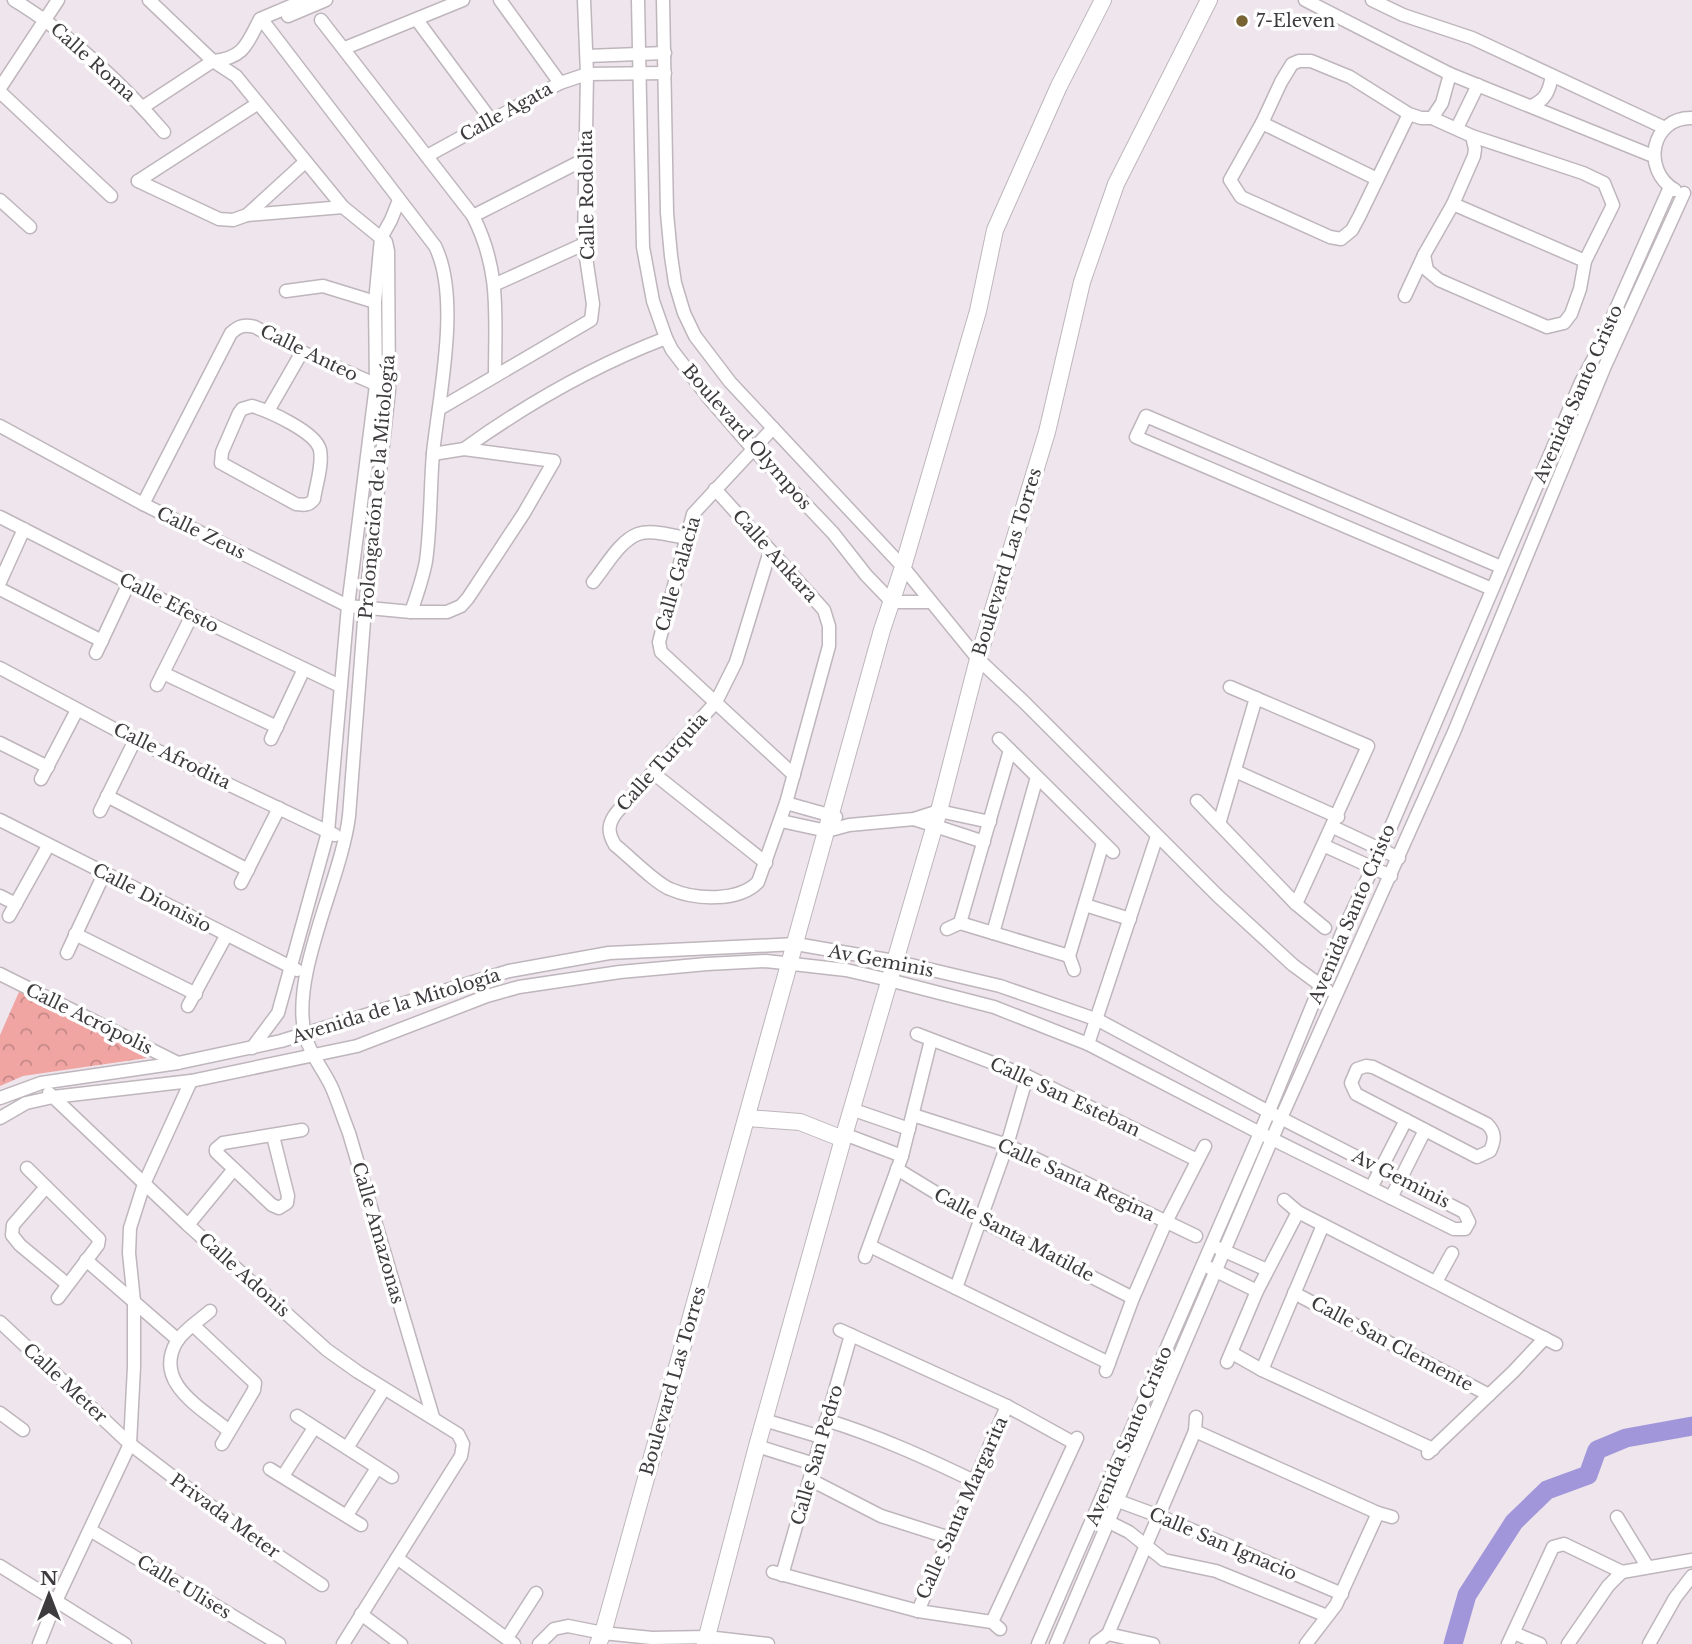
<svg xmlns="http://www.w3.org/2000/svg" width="1692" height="1644" font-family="'Libre Baskerville',serif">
<defs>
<pattern id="park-crowns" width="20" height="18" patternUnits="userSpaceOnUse" patternTransform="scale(1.75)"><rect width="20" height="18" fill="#f0a5a3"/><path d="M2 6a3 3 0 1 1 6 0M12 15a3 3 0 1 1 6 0" fill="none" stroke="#c48886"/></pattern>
</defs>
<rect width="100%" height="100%" fill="#eee6ec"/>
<polygon fill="url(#park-crowns)" points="19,992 20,992 147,1058 23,1076 0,1086 0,1035"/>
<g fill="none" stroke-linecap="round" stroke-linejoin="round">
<polyline stroke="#a296da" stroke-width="19" points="1453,1644 1467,1595 1514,1522 1547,1490 1588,1475 1597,1450 1626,1438 1692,1426"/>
<defs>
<g id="minor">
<path d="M14,0c52,31 111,86 150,132"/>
<path d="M149,0l64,61 23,15 107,131 43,35 2,9 1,139 -24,218 -16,208c-8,65 -59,158 -44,219 5,20 19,35 27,53 6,14 11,30 17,45l84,284"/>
<polyline points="500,0 560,83"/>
<polyline points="638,0 643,247 653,301 666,338 672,350 708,397 753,449 833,533 866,575 892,602 931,602"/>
<polyline points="663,0 667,213 671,256 675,283 684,313 695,336 730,382 903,567 978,659 1025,703 1218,896 1293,965 1327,990"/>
<polyline points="1305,0 1450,74 1653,156"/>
<polyline points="1372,0 1403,15 1472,38 1665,128"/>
<polyline points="288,16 326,0"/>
<path d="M321,20l152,196c28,55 22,100 22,160"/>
<polyline points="417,20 491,120"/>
<path d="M266,25l169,221c26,52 4,150 -2,207 -3,36 -2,72 -7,108 -3,17 -9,34 -15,51"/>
<polyline points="345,48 463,0"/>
<polyline points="587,56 665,53"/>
<polyline points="0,88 58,0"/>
<polyline points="0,92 111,196"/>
<path d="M1531,106c15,-6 18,-15 21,-30"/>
<path d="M143,107l70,-46c31,-3 34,-17 47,-42l45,-19"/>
<polyline points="1409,114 1359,217 1352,230 1341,239 1330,237 1241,197 1230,180 1262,123 1281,82 1292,64 1299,61 1311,61 1350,77 1409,114 1421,118 1432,118 1472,136 1583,173 1604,183 1613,205 1585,261 1580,289 1571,314 1564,323 1547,327 1439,280 1427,270 1424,255 1453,204 1474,156 1475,149 1472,136"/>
<polyline points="1432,118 1442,103 1450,74"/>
<polyline points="1262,123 1377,179"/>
<polyline points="1457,128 1478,85"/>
<polyline points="427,156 560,83 587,74 665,73"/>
<polyline points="138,181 219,219 233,220 247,215 305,162"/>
<polyline points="138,181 257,104"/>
<path d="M1675,190c-34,-20 -24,-73 17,-72"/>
<polyline points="0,200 30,227"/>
<polyline points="1453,204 1585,261"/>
<polyline points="247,215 343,207"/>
<polyline points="473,216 585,159"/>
<polyline points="496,284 584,244"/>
<polyline points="286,291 323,286 375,302"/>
<polyline points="1405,296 1424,255"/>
<path d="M252,406c17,5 64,26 68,44 3,15 -4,35 -6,49 -5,7 -10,6 -18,5l-75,-41 1,-11 17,-39 3,-4z"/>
<polyline points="439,409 591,320 593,304 584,244 587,74 584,0"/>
<polyline points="268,411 302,352"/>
<polyline points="0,426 143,504 348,606 411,612 447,612 461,606 468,598 524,513 554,461 464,449 433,454"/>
<polyline points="773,428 693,514 659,642 661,652 794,775"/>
<path d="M464,449c64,-46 129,-83 202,-111"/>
<path d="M715,489l109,121 5,16v20l-43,157 -28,79c-19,20 -63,18 -88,7 -15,-6 -41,-33 -55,-44 -8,-13 -7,-22 2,-33l99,-110 20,-40 34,-111"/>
<path d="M143,504l88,-171c8,-7 13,-9 24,-6l47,25 80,35"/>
<polyline points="0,517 192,615 340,686"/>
<polyline points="0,582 24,529"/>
<path d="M593,582c12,-14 26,-41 45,-48 14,-5 34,2 49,4"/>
<polyline points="0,589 102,641"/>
<polyline points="1492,589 1136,437 1146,416 1501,567"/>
<polyline points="96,653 129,583"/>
<polyline points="0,668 135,740 335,835"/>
<polyline points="163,673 277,727"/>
<polyline points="157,685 192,615"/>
<polyline points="1230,687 1368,746 1296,904"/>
<polyline points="271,739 304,669"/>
<polyline points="999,739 1113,852"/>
<polyline points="0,743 48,767"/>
<polyline points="1235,771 1338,817"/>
<polyline points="653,773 766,863"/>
<polyline points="41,779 77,710"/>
<polyline points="107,796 248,870"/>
<polyline points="1197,801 1296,904 1325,928"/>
<polyline points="786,803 836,817"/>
<polyline points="100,811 135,740"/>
<polyline points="914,819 984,842"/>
<polyline points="0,820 297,970"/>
<polyline points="781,821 827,831 849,825 914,819 939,811 990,822"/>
<polyline points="1219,824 1256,698"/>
<polyline points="1333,827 1399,858"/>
<polyline points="1325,846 1391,876"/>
<polyline points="241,883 279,808"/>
<polyline points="0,896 16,904"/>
<polyline points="1085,905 1130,919"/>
<polyline points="9,916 48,846"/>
<polyline points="960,923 1069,956"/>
<polyline points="947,929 960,923 1010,750"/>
<polyline points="993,933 1037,777"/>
<polyline points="75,934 196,994"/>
<polyline points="67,953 104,874"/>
<polyline points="1074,970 1069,956 1103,843"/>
<polyline points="0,974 178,1063"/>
<polyline points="188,1006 226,936"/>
<polyline points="917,1034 1027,1076 1197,1160"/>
<polyline points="1088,1044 1157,836"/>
<polyline points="252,1048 278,1013 328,832 348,606 376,385 375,302 381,238 391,220 399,200"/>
<path d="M1366,1066l7,1 114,57c9,9 8,16 3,27l-13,6 -121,-63 -5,-11 6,-14z"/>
<polyline points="49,1093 188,1225 327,1350 358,1372 458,1434 463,1444 461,1456 343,1644"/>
<polyline points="0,1098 41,1083 178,1063 281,1041 509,971 609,953 796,944 894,961 1000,986 1098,1020 1269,1112 1464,1212 1469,1222 1465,1229 1454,1229 1260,1133 1088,1044 994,1007 889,980 846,970 766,961 707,964 620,972 519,987 487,996 357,1046 191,1081 53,1097 26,1103 0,1118"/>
<polyline points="851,1109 909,1129"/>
<polyline points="913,1115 1007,1145 1196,1236"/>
<polyline points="844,1134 902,1156"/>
<polyline points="273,1136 288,1196 287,1203 279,1208 272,1205 216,1152 216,1149 223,1143 302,1130"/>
<polyline points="27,1168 99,1239 98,1245 58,1298"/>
<polyline points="897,1169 982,1221 1133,1298"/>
<polyline points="46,1187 13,1225 12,1235 20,1245 67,1284"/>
<polyline points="1371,1188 1406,1120"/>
<polyline points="1391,1198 1425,1130"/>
<polyline points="1284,1200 1298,1212 1556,1344"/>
<polyline points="188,1225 234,1169"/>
<polyline points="870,1246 1109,1363"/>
<polyline points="1218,1248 1267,1270"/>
<polyline points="865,1257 902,1156 931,1040"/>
<polyline points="86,1260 178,1340"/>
<polyline points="1210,1268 1257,1291"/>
<polyline points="1436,1282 1452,1253"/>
<polyline points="956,1288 1007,1145 1027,1076"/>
<polyline points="1294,1293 1489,1395"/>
<path d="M210,1311c-10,9 -26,19 -33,30 -25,42 25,67 52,90"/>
<polyline points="0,1322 130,1444 258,1542 322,1585"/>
<polyline points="193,1325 255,1383 254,1390 222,1444"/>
<polyline points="840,1330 1007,1406 1074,1443"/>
<polyline points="1232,1353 1262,1370 1433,1449"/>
<polyline points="1227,1362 1257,1291 1298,1212"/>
<polyline points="1262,1370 1323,1225"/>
<polyline points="1106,1371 1133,1298 1166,1222 1205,1146"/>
<polyline points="0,1413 23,1430"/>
<polyline points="297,1416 392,1477"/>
<polyline points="764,1420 821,1437"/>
<path d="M826,1420c52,16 100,38 148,61"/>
<polyline points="1195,1431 1378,1513 1392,1517"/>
<polyline points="757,1446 814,1464"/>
<polyline points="347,1448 384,1389"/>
<polyline points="1428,1453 1513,1372 1545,1338"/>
<polyline points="270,1469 361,1525"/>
<polyline points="283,1476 314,1428"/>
<polyline points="811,1480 881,1516 950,1538"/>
<polyline points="1110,1498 1159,1516 1342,1594"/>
<polyline points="347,1515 377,1468"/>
<polyline points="1617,1517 1647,1566"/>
<polyline points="1101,1518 1129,1532 1164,1560 1216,1571 1327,1616"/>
<polyline points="90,1530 279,1644"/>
<polyline points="397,1558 514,1644"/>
<polyline points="0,1566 125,1644"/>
<polyline points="773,1572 918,1611 992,1622 1000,1629"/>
<polyline points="1622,1572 1692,1560"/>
<polyline points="782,1575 851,1335"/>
<polyline points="918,1611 1007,1406"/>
<polyline points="361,1614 401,1644"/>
<polyline points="992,1622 1077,1438"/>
<polyline points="1514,1633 1540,1644"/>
<polyline points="1108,1634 1153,1644"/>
<polyline points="507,1638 536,1593"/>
<polyline points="1096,1643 1108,1634 1195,1431 1196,1417"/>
<polyline points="39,1644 56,1601 130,1444 134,1367 134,1301 129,1253 130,1228 144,1184 191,1081"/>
<polyline points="539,1644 554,1629 568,1626 603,1633 652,1638 707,1637 768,1644"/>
<polyline points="1038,1644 1260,1133 1342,933 1381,850 1581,382 1596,354 1670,187"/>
<polyline points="1056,1644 1281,1118 1454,732 1605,366 1684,193"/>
<polyline points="1306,1644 1336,1605 1378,1513"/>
<polyline points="1508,1644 1553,1547 1564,1544 1622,1572"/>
<polyline points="1568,1644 1608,1586 1622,1572"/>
<polyline points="1649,1644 1675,1598 1692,1576"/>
</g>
<g id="major">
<polyline points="747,1118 800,1122 843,1139"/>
<polyline points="598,1644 603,1633 882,630 903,567 978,311 995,230 1059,86 1103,0"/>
<polyline points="705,1644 757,1446 843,1139 939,811 978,659 1047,432 1082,282 1116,184 1209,0"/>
</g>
</defs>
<use href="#minor" stroke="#beb6bc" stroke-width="15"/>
<use href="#major" stroke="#beb6bc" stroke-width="18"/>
<use href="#minor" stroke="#fff" stroke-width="12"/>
<use href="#major" stroke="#fff" stroke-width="16"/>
</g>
<circle fill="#786332" stroke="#fff" stroke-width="2.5" cx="1242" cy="21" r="7"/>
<g text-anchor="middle" stroke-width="7" stroke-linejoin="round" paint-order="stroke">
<g font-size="18" fill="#3e3b3e" stroke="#fff" text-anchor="start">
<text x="1256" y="27">7-Eleven</text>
</g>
<g font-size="18" fill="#3e3b3e" stroke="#fff">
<text transform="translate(93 62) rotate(42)" y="6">Calle Roma</text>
<text transform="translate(506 112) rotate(-29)" y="6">Calle Agata</text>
<text transform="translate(587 195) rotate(-91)" y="6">Calle Rodolita</text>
<text transform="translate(309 353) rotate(26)" y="6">Calle Anteo</text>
<text transform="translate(1578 394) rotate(-66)" y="6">Avenida Santo Cristo</text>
<text transform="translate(747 437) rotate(49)" y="6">Boulevard Olympos</text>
<text transform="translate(377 487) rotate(-85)" y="6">Prolongación de la Mitología</text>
<text transform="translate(201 533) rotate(26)" y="6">Calle Zeus</text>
<text transform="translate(775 556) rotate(48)" y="6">Calle Ankara</text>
<text transform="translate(1007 562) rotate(-73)" y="6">Boulevard Las Torres</text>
<text transform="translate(678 574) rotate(-74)" y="6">Calle Galacia</text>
<text transform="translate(169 603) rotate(27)" y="6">Calle Efesto</text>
<text transform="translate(172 756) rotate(26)" y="6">Calle Afrodita</text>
<text transform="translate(662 762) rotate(-48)" y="6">Calle Turquia</text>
<text transform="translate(152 898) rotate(27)" y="6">Calle Dionisio</text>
<text transform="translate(1352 914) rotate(-67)" y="6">Avenida Santo Cristo</text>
<text transform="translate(881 961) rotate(11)" y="6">Av Geminis</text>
<text transform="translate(396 1006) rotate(-17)" y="6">Avenida de la Mitología</text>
<text transform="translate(89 1019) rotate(26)" y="6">Calle Acrópolis</text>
<text transform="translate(1065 1097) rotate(25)" y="6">Calle San Esteban</text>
<text transform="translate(1401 1179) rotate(27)" y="6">Av Geminis</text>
<text transform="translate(1076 1180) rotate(25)" y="6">Calle Santa Regina</text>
<text transform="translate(378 1233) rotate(74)" y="6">Calle Amazonas</text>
<text transform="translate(1014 1235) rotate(28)" y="6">Calle Santa Matilde</text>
<text transform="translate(244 1275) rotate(42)" y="6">Calle Adonis</text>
<text transform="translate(1392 1344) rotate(28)" y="6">Calle San Clemente</text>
<text transform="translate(673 1381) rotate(-74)" y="6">Boulevard Las Torres</text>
<text transform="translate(65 1383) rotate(43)" y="6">Calle Meter</text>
<text transform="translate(1129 1436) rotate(-67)" y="6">Avenida Santo Cristo</text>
<text transform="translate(817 1455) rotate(-74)" y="6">Calle San Pedro</text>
<text transform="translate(962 1508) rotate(-66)" y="6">Calle Santa Margarita</text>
<text transform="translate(225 1516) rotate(36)" y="6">Privada Meter</text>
<text transform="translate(1223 1544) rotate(23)" y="6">Calle San Ignacio</text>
<text transform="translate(184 1587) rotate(31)" y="6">Calle Ulises</text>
</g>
</g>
<g transform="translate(49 1595)" stroke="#ffffff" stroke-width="5" paint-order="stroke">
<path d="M0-5L12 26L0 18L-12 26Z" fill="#3e3b3e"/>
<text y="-10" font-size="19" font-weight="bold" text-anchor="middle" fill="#3e3b3e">N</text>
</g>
</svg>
